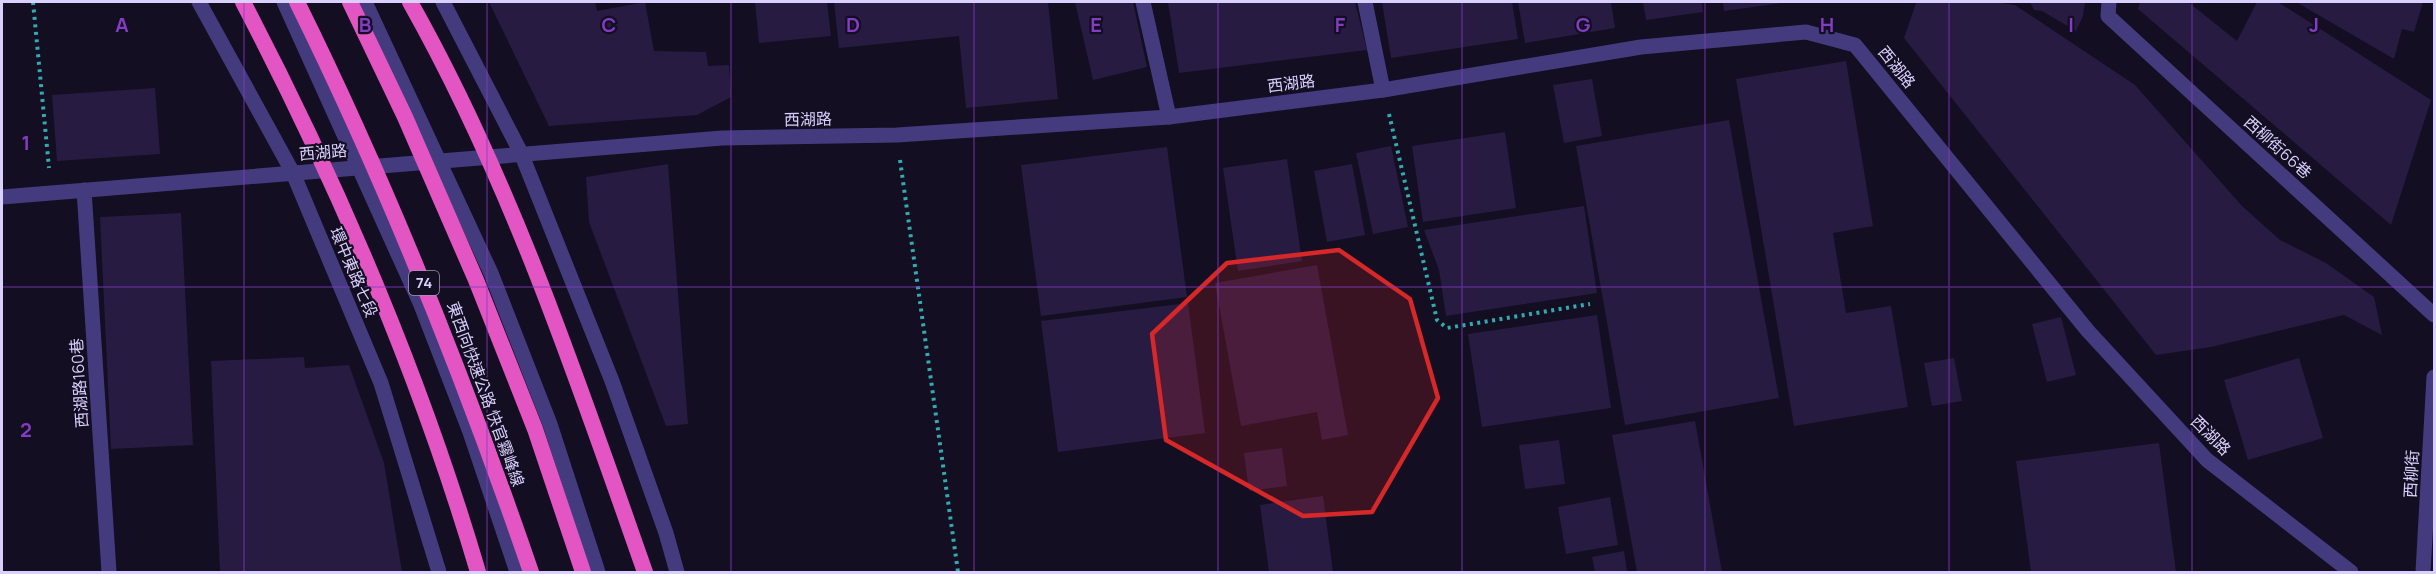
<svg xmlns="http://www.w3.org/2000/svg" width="2436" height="574" font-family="Manrope,'Noto Sans TC',sans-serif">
<rect width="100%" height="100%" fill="#130e21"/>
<g fill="#271b42">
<polygon points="489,2 595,2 597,11 645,2 654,51 706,52 708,66 729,65 731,97 697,115 549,126"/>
<polygon points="755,2 827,2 831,36 759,43"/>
<polygon points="834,2 1048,2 1058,99 966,108 959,36 839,48"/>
<polygon points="1075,2 1133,2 1147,67 1093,80"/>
<polygon points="1168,2 1355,2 1367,50 1179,73"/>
<polygon points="1382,2 1512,2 1518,39 1391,58"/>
<polygon points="1518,2 1611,2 1615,28 1525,43"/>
<polygon points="1643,2 1702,2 1703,12 1646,20"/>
<polygon points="1723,2 1781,2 1781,3 1724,11"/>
<polygon points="1920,2 1995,2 2015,5 2135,85 2242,206 2280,240 2326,263 2374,297 2382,335 2344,315 2211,347 2156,355 1904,38 1916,3"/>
<polygon points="2030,2 2085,2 2083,16 2076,31 2042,11 2034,10"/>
<polygon points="2140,2 2188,2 2237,41 2257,2 2278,2 2431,100 2391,225 2138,9"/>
<polygon points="2296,2 2423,2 2414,32 2402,29 2394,59"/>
<polygon points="1846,61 1873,226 1833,233 1846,313 1891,306 1908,407 1794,426 1736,79"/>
<polygon points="1592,79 1602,136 1564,143 1553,85"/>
<polygon points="155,88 160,154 57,161 52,95"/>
<polygon points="1729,120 1779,398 1625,425 1576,146"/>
<polygon points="1505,132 1516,208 1423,222 1412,146"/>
<polygon points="1391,146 1408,227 1373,234 1356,153"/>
<polygon points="1167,147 1187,297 1041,316 1021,165"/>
<polygon points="1287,159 1302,261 1238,271 1223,168"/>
<polygon points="668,164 688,424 666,426 589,222 586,177"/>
<polygon points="1352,164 1365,235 1327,242 1314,171"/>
<polygon points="1584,206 1597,293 1446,316 1439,270 1424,230"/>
<polygon points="181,213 193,445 111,449 100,217"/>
<polygon points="1317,265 1348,435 1322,440 1317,412 1241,426 1215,283"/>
<polygon points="1188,303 1205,433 1058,452 1041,321"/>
<polygon points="1597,315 1611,408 1482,427 1468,334"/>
<polygon points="2061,317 2076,375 2047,382 2032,324"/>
<polygon points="304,357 305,368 349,365 384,463 402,572 220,572 211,361"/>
<polygon points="1954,358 1962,401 1932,406 1924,363"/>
<polygon points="2299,358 2323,438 2248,460 2224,380"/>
<polygon points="1695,421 1722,572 1637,572 1612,435"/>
<polygon points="1559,440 1565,484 1525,489 1519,445"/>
<polygon points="2159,443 2176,572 2031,572 2016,461"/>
<polygon points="1282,448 1287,486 1249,491 1244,453"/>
<polygon points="1323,496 1333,572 1269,572 1260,505"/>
<polygon points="1610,497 1618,545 1566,554 1558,507"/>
<polygon points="1624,551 1627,572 1595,572 1592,557"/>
</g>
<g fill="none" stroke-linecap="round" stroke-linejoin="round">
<g stroke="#32aaaf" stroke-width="4" stroke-dasharray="3 4.5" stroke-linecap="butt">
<polyline points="33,2 49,168"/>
<polyline points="1389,114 1437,320 1447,328 1590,304"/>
<polyline points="900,160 958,572"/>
</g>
<g stroke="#443b7f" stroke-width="15">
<polyline points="1143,2 1169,117"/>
<polyline points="1365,2 1383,90"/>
<polyline points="84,190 109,572"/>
</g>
<g stroke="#443b7f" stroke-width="15">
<polyline points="199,2 293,173 381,383 439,572"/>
<polyline points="443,2 521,153 612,381 666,533 677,572"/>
<polyline points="2109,2 2108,16 2434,315"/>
<polyline points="2423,572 2434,377"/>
</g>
<g stroke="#443b7f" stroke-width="15">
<polyline points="284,2 421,305 470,432 517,572"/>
<polyline points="365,2 491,273 550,424 598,572"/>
<polyline points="2,197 722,138 897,135 1169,117 1383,90 1641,47 1806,32 1855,45 2088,331 2207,460 2351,572"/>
</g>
<g stroke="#e455c4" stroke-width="16">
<path d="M243,2c95,182 177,373 235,570"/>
<path d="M297,2c91,184 167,375 234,570"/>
<polyline points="350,2 405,117 476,280 535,429 583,572"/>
<path d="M410,2c101,179 167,377 235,570"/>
</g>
</g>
<path fill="#d62828" fill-opacity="0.2" stroke="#d62828" stroke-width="4.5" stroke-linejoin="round" d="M1339,250l71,49 28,99 -66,114 -69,4 -137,-76 -14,-106 75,-71z"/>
<path fill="none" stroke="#843cc5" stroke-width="1.5" stroke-opacity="0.55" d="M244,2v570M487,2v570M731,2v570M974,2v570M1218,2v570M1462,2v570M1705,2v570M1949,2v570M2192,2v570M2,287h2432"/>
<g text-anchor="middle" stroke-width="4.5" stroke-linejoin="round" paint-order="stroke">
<rect fill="#130e21" stroke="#9e96bb" stroke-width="1.5" x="409" y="271" width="30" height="24" rx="4.5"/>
<g font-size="15" font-weight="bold" fill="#dad0fd">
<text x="424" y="288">74</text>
</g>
<g font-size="16" fill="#dad0fd" stroke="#130e21">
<text transform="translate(1897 67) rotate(51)" y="6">西湖路</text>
<text transform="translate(1291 83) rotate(-7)" y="6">西湖路</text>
<text transform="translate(808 119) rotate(-1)" y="6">西湖路</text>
<text transform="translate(2278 147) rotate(42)" y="6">西柳街66巷</text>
<text transform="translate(323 152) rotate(-5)" y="6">西湖路</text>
<text transform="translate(354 272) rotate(67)" y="6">環中東路七段</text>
<text transform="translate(79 383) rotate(-94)" y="6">西湖路160巷</text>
<text transform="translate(486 394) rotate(70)" y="6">東西向快速公路 快官霧峰線</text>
<text transform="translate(2211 435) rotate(45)" y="6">西湖路</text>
<text transform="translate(2411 474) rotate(-87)" y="6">西柳街</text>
</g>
</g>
<g font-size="20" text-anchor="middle" font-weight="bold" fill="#843cc5" stroke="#130e21" stroke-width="4.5" stroke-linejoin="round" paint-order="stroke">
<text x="122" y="32">A</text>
<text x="365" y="32">B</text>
<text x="609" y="32">C</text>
<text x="853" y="32">D</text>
<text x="1096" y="32">E</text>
<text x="1340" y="32">F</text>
<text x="1583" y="32">G</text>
<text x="1827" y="32">H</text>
<text x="2071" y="32">I</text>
<text x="2314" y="32">J</text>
<text x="26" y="150">1</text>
<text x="26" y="437">2</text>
</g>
<rect width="2436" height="574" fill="none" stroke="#dad0fd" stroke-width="6"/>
</svg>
